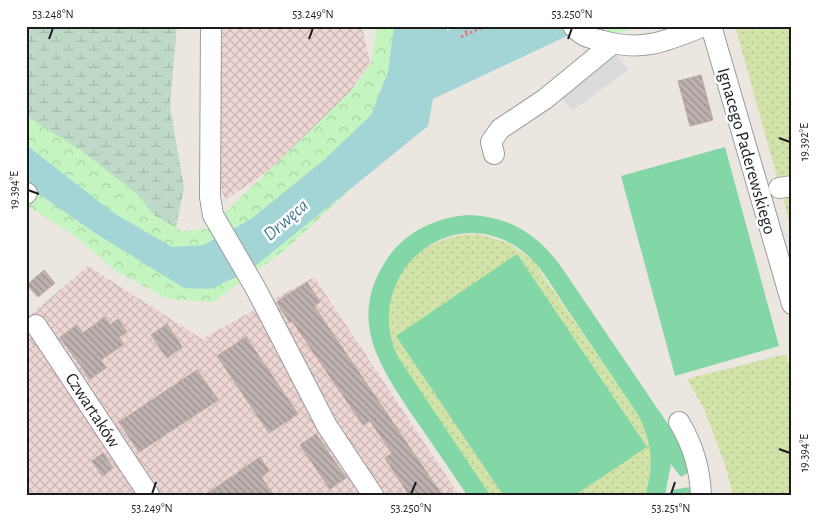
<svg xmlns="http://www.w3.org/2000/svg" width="818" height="521" font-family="'Alegreya Sans',sans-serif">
<defs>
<pattern id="military-cross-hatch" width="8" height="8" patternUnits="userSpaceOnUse" patternTransform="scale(1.25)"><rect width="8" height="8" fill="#edd6d4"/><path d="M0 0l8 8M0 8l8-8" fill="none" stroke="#cbb7b5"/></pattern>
<pattern id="grass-dots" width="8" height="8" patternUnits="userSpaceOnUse" patternTransform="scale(1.25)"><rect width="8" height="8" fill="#d1e3a9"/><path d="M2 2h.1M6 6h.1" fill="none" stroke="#b3c291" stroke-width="1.8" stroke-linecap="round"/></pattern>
<pattern id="wetland-marsh" width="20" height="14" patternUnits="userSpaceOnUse" patternTransform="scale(1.25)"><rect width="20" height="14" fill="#bed9c8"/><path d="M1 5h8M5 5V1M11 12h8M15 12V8" fill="none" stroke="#a3baab"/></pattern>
<pattern id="park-crowns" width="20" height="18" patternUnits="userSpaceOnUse" patternTransform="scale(1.25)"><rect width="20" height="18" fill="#c4f4bf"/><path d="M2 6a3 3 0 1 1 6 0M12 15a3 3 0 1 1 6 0" fill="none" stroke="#a8d1a4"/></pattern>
<pattern id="building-back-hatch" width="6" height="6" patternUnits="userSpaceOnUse" patternTransform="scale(1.25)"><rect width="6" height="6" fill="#bcb1ae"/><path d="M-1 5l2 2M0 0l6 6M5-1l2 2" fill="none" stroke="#988f8d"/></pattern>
</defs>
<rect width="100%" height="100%" fill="#ece6e0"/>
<g fill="url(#military-cross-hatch)">
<polygon points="222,26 362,26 370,63 350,92 277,165 225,200 217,176"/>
<polygon points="88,266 202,339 314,277 459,495 26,495 26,319"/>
</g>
<g fill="url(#grass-dots)">
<polygon points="735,26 792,26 792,231"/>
<path d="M478,234l31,9 24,18 104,152c15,27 19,53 8,82h-70l72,-49 -251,-110 107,159h-13l-88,-131c-38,-61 5,-131 76,-130z"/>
<polygon points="786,354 792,375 792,495 733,495 725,465 705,411 687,379"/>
</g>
<polygon fill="url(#wetland-marsh)" points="26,26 177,26 170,106 184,188 172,247 26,145"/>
<g fill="url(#park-crowns)">
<polygon points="377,26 443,26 415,114 363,178 285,250 213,302 168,299 117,272 76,237 26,205 26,116 82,151 138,195 154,215 182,231 208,229 350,92 371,63"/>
<polygon points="579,26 636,26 607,38"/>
</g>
<g fill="#83d6a6">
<polygon points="725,147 779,346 675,376 621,176"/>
<path d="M467,215c41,1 69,18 93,50l137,202 -16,10 -10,-13 -6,31h-20c10,-29 7,-55 -8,-82 -23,-34 -45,-67 -68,-101 -15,-22 -29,-50 -52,-65 -73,-47 -156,33 -119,110l92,138h-23c-18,-27 -36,-53 -54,-79 -34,-51 -66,-97 -26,-157 18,-27 48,-41 80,-44z"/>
<polygon points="517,254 647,447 575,495 503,495 396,336"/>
<polygon points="689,487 691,495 670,495 672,490"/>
</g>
<polygon fill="#dbdbdb" points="615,52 628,70 572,111 559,93"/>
<polygon fill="#a3d5d7" points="394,26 447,26 447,31 459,26 560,26 567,36 433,99 428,126 249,271 210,289 184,288 95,233 26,185 26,145 115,214 172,247 204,245 251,219 324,160 371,115 388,72"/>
<g fill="url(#building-back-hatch)" stroke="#bcaaa4">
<polygon points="701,75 713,120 690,126 678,81"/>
<polygon points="44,270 55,283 38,297 27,285"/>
<polygon points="307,282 320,302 314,306 442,495 409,495 385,458 392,453 370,421 363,425 292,321 290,323 277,302"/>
<polygon points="105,317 110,325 118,319 127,332 119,337 124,344 101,360 106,368 90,379 60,337 77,325 83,333"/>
<polygon points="167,324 182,347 167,358 151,335"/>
<polygon points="246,337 298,414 269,433 217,356"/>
<polygon points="197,370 218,400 139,452 119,422"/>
<polygon points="316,434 346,478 330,489 300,445"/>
<polygon points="103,453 113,468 102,476 92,461"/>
<polygon points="260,457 269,471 261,477 274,495 205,495"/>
</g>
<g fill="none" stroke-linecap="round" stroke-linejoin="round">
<defs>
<g id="minor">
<polyline points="211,26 210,197 213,215 256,289 327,426 373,495"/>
<path d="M573,26c9,11 17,12 30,15 40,11 64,0 101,-15"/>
<polyline points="711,26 792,304"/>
<polyline points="494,154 491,142 500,129 545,99 612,44"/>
<polyline points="779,188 792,186"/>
<polyline points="26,194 27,193"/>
<polyline points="36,325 149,495"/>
<path d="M679,422c14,23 21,46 22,73"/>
</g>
</defs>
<use href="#minor" stroke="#9c9c9c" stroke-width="22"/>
<g stroke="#ef6e79" stroke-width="2.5" stroke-dasharray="2.5 2.5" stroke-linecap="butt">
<polyline points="463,26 467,34"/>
<polyline points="461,37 486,26"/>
</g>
<use href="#minor" stroke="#fff" stroke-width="20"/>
</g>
<path fill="none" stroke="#1b1b1b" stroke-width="2" d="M49,39l4,-11M309,39l4,-11M568,39l4,-11M779,138l11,4M28,190l11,4M779,449l11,4M152,494l4,-12M411,494l5,-12M671,494l4,-12"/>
<g text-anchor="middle" stroke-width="5" stroke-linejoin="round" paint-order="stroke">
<g font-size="18" fill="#1b1b1b" stroke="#fff">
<text transform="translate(747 151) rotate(74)" y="6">Ignacego Paderewskiego</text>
<text transform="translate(93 410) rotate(57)" y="6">Czwartaków</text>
</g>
<g font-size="19" font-style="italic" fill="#497c94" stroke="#fff">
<text transform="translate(285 219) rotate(-41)" y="7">Drwęca</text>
</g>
</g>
<rect width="818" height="521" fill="none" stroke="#ffffff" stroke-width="55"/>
<rect x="28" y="28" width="762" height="466" fill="none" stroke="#1b1b1b" stroke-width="2"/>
<g font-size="12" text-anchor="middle" fill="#1b1b1b">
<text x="53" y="18">53.248°N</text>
<text x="313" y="18">53.249°N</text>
<text x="572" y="18">53.250°N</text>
<text transform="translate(804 142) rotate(-90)" y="4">19.392°E</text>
<text transform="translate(14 190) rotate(-90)" y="4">19.394°E</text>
<text transform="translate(804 453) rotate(-90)" y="4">19.394°E</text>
<text x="152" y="512">53.249°N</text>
<text x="411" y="512">53.250°N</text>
<text x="671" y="512">53.251°N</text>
</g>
</svg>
